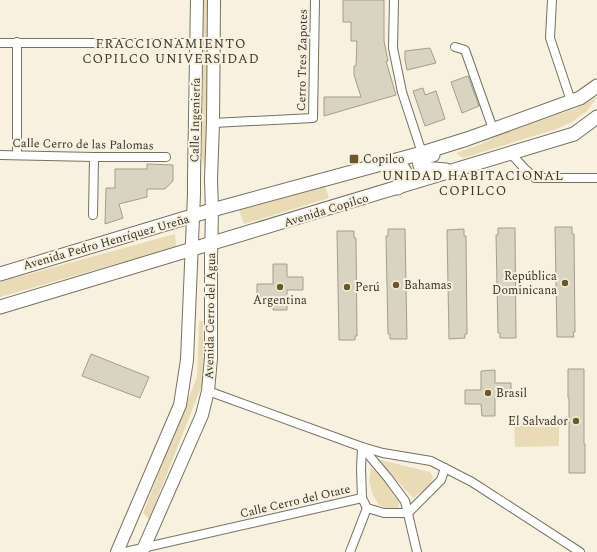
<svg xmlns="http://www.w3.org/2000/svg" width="597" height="552" font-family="Spectral,serif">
<rect width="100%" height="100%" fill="#f8f1df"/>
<g fill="#e9dbb6">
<polygon points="204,0 210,0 206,175 200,150"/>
<polygon points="597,97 587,111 572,122 557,129 463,158 456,153 481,144 509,130 575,109"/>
<polygon points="325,187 329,198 244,224 239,210"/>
<polygon points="175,234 176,247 0,297 0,282"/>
<polygon points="199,321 203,321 204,380 149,519 143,513 197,377"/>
<polygon points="559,421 559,446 515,447 514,422"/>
<polygon points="377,459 430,472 433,477 431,485 413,498"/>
<polygon points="371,468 385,478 400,501 398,508 389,509 379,505 373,495 369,481"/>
</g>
<g fill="#d9d3c1" stroke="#a39d8c">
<polygon points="343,0 384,0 384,41 388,61 386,61 396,95 324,116 324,97 361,97 354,75 354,66 356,66 357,41 351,41 351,22 343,22"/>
<polygon points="430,48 436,63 407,70 405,60 405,51"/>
<polygon points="468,76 479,106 462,113 451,82"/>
<polygon points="423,88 425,95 436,91 445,119 425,126 413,91"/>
<polygon points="147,164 173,165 173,181 165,189 147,189 147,197 119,204 123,218 105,224 106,188 115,188 115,169 147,169"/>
<polygon points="555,227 572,227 572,234 574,234 575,332 573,332 574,337 557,337"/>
<polygon points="498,228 515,228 516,338 500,338 500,333 498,333 496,235 498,235"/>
<polygon points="388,229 405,229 407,339 390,339 390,334 388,334 386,236 388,236"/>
<polygon points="464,229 464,236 466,236 467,334 465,334 465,338 449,339 447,230"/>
<polygon points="337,231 354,231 354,238 356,238 357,336 355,336 355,340 339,340"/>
<polygon points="273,264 287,264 287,277 303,277 303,290 287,290 287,310 273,310 273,298 257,297 257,284 273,284"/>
<polygon points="91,354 149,377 140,398 82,376"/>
<polygon points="568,369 584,369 584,444 585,444 585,473 569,473 569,398 568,398"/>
<polygon points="495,370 495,383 511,383 511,396 495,397 495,416 482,416 481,404 465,404 465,390 481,390 481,371"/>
</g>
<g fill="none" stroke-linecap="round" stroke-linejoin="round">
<defs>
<g id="street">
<polyline points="394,0 393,48 402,92 422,153"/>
<polyline points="552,0 550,38 571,101"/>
<polyline points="0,43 196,43"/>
<polyline points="455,47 465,50 493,129"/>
<polyline points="213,123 313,118 315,0"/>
<polyline points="511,154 525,169 535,178 597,178"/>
<polyline points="0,155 94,157 166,157"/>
<polyline points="17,155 17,42"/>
<polyline points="93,215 94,157"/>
<polyline points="208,391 362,447 383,453 431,461 472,482 580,552"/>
<polyline points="362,447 361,469 362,498 367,508 384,513 408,513 441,480 445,468"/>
<polyline points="362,447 388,478 405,501 417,552"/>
<polyline points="125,552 362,498"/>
<polyline points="350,552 367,508"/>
</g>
<g id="secondary">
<polyline points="117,552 180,405 187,360 194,194 194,177 197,0"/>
<polyline points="142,552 202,415 208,391 211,358 211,258 212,210 211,179 213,123 214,0"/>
</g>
<g id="primary">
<path d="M433,155c-7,2 -17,3 -12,13l25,2"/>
<path d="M386,163c5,1 10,0 14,3 9,6 6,17 -2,22"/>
<polyline points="0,274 212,210 422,153 467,139 580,98 597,86"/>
<polyline points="0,307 574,134 597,117"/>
</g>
</defs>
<use href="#street" stroke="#777160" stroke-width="10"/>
<use href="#secondary" stroke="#777160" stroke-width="14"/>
<use href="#primary" stroke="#777160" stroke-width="15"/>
<use href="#street" stroke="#fff" stroke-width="8"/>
<use href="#secondary" stroke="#fff" stroke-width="12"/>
<use href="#primary" stroke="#fff" stroke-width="13"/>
</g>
<g fill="#6b5927" stroke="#f8f1df" stroke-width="1.5">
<rect x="349" y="154" width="10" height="10" rx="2"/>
<circle cx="565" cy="283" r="4"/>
<circle cx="396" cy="285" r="4"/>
<circle cx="280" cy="287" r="4"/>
<circle cx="347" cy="287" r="4"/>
<circle cx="488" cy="393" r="4"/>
<circle cx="576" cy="421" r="4"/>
</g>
<g text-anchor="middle" stroke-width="4" stroke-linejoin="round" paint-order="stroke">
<g font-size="12" fill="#35322b" stroke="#f8f1df">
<text transform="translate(302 60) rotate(-89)" y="4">Cerro Tres Zapotes</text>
<text transform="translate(195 120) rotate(-89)" y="4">Calle Ingeniería</text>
<text transform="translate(83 144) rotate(1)" y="4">Calle Cerro de las Palomas</text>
<text transform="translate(326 210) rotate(-17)" y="4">Avenida Copilco</text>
<text transform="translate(106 242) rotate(-16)" y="4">Avenida Pedro Henríquez Ureña</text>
<text transform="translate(210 316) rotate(-89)" y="4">Avenida Cerro del Agua</text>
<text transform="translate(295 501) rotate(-13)" y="4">Calle Cerro del Otate</text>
</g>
<g font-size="12" fill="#35322b" stroke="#f8f1df" text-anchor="start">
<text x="363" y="163">Copilco</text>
<text x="557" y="280" text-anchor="end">República<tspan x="557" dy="14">Dominicana</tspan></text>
<text x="404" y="289">Bahamas</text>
<text x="355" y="291">Perú</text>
<text x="280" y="304" text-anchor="middle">Argentina</text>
<text x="496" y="397">Brasil</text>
<text x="568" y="425" text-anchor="end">El Salvador</text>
</g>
<g font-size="13" letter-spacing="1" fill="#3e382a" stroke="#f8f1df">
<text x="171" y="48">FRACCIONAMIENTO<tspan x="171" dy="15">COPILCO UNIVERSIDAD</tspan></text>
<text x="473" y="180">UNIDAD HABITACIONAL<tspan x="473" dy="15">COPILCO</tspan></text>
</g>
</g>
</svg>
